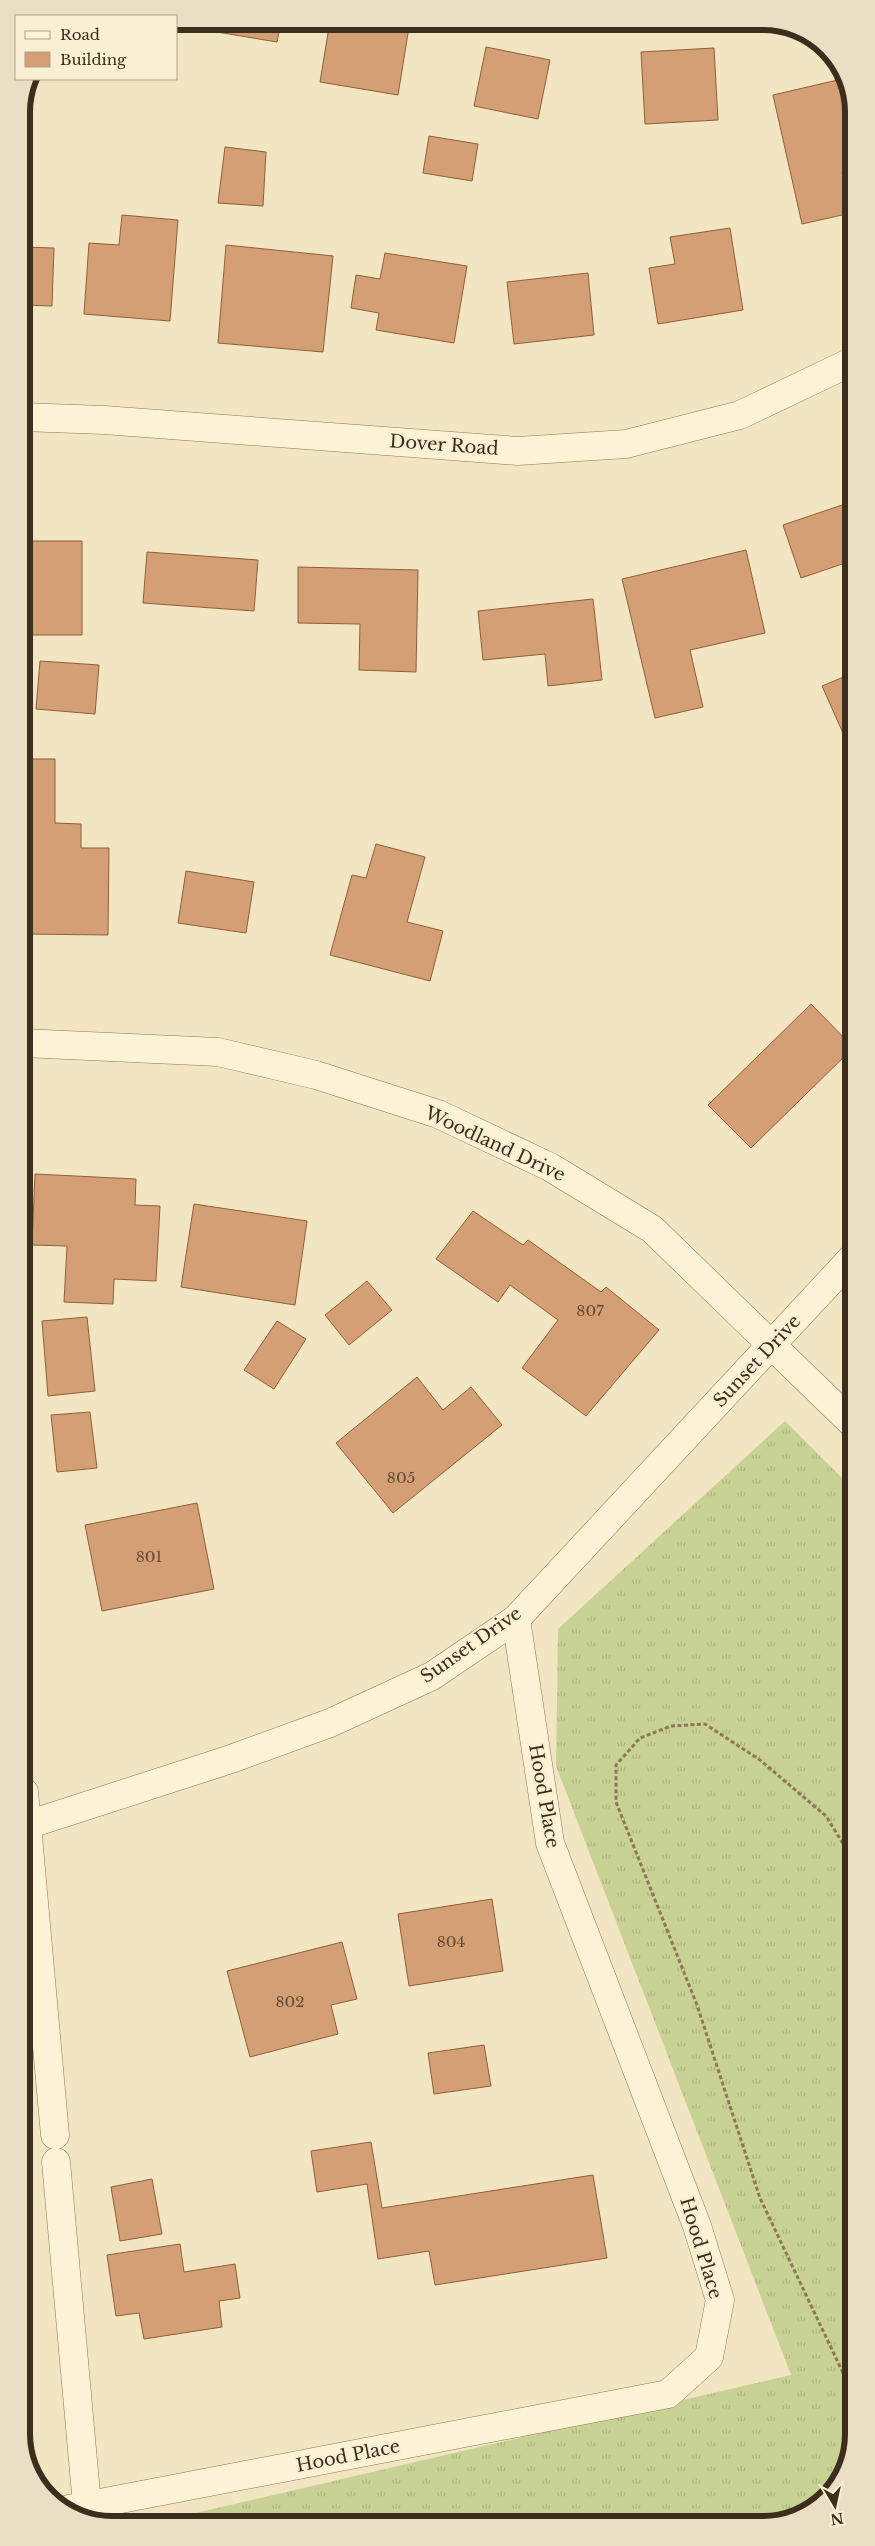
<svg xmlns="http://www.w3.org/2000/svg" width="875" height="2546" font-family="'Libre Baskerville',serif">
<defs>
<pattern id="grass-tufts" width="24" height="20" patternUnits="userSpaceOnUse" patternTransform="scale(1.25)"><rect width="24" height="20" fill="#c9d295"/><path d="M3 7l-1-3M5 7V3M7 7l1-3M15 17l-1-3M17 17v-4M19 17l1-3" fill="none" stroke="#aeb580"/></pattern>
</defs>
<rect width="100%" height="100%" fill="#f2e5c2"/>
<polygon fill="url(#grass-tufts)" points="785,1421 852,1488 854,2435 835,2490 787,2522 148,2524 791,2375 556,1766 558,1629"/>
<g fill="#d49f74" stroke="#905f3a">
<polygon points="182,21 281,21 277,42 181,26"/>
<polygon points="330,21 410,21 398,95 320,82"/>
<polygon points="486,47 550,60 538,119 474,106"/>
<polygon points="714,48 718,120 645,124 641,52"/>
<polygon points="842,79 851,119 851,170 842,172 851,213 802,224 773,95"/>
<polygon points="429,136 478,144 472,181 423,173"/>
<polygon points="225,147 266,152 263,206 218,203"/>
<polygon points="122,215 178,220 170,321 84,314 89,243 119,245"/>
<polygon points="730,228 743,310 658,324 649,268 675,264 670,237"/>
<polygon points="226,245 333,256 323,352 218,343"/>
<polygon points="22,247 54,248 52,306 22,305"/>
<polygon points="385,253 467,266 454,343 376,330 379,313 351,308 356,275 380,279"/>
<polygon points="588,273 594,335 514,344 507,282"/>
<polygon points="851,502 851,561 801,578 783,525"/>
<polygon points="22,541 82,541 82,635 26,635 26,597 22,597"/>
<polygon points="746,550 765,633 690,650 703,707 655,718 622,579"/>
<polygon points="147,552 258,560 254,611 143,603"/>
<polygon points="298,567 418,570 416,672 359,670 360,624 298,623"/>
<polygon points="593,599 602,680 548,686 545,654 483,660 478,611"/>
<polygon points="40,661 99,665 95,714 36,709"/>
<polygon points="851,674 851,729 843,733 822,686"/>
<polygon points="22,759 55,759 55,823 81,824 81,848 109,848 108,935 22,934"/>
<polygon points="376,844 425,857 407,922 443,931 430,981 330,955 352,875 366,878"/>
<polygon points="186,871 254,882 246,933 178,923"/>
<polygon points="811,1004 852,1046 852,1049 751,1148 708,1105"/>
<polygon points="35,1174 136,1179 135,1205 160,1206 156,1281 114,1279 113,1304 64,1302 67,1246 32,1245"/>
<polygon points="194,1204 307,1221 295,1305 181,1287"/>
<polygon points="473,1211 523,1245 528,1240 601,1292 606,1287 659,1330 586,1416 522,1368 558,1320 510,1285 498,1302 436,1259"/>
<polygon points="367,1281 392,1310 349,1345 325,1315"/>
<polygon points="87,1317 95,1391 48,1396 42,1321"/>
<polygon points="277,1321 306,1339 274,1389 244,1370"/>
<polygon points="417,1377 443,1410 471,1387 502,1425 393,1513 336,1443"/>
<polygon points="90,1412 97,1468 57,1472 51,1415"/>
<polygon points="197,1503 214,1589 102,1611 85,1525"/>
<polygon points="492,1899 503,1971 409,1986 398,1914"/>
<polygon points="342,1942 357,1999 331,2005 338,2034 250,2057 227,1971"/>
<polygon points="484,2045 491,2086 434,2094 428,2053"/>
<polygon points="371,2142 382,2208 593,2175 607,2258 435,2285 429,2251 378,2259 367,2184 317,2192 311,2151"/>
<polygon points="152,2179 162,2234 120,2241 111,2187"/>
<polygon points="180,2244 184,2272 235,2264 240,2298 219,2301 222,2327 144,2339 139,2313 116,2316 107,2255"/>
<polygon points="24,2325 32,2372 24,2374"/>
</g>
<g fill="none" stroke-linecap="round" stroke-linejoin="round">
<defs>
<g id="minor">
<polyline points="22,417 104,420 518,451 626,444 740,415 851,362"/>
<polyline points="23,1043 218,1052 316,1075 438,1114 550,1167 652,1229 852,1423"/>
<polyline points="24,1792 55,2135"/>
<polyline points="24,1826 231,1759 330,1723 432,1676 516,1619 852,1258"/>
<polyline points="56,2162 87,2505"/>
<polyline points="69,2509 668,2394 709,2357 720,2300 697,2226 550,1843 516,1619"/>
</g>
</defs>
<use href="#minor" stroke="#8f7657" stroke-width="29"/>
<polyline stroke="#8f7657" stroke-width="3" stroke-dasharray="4 2.5" stroke-linecap="butt" points="853,1860 826,1816 760,1760 705,1724 671,1726 640,1738 616,1765 616,1802 697,2005 760,2198 854,2396"/>
<use href="#minor" stroke="#fcf2d6" stroke-width="28"/>
</g>
<g text-anchor="middle" stroke-width="4" stroke-linejoin="round" paint-order="stroke">
<g font-size="15" fill="#634a33">
<text x="590" y="1316">807</text>
<text x="401" y="1483">805</text>
<text x="149" y="1562">801</text>
<text x="451" y="1947">804</text>
<text x="290" y="2007">802</text>
</g>
<g font-size="18" fill="#3d2d1d" stroke="#f9efd2">
<text transform="translate(444 445) rotate(4)" y="6">Dover Road</text>
<text transform="translate(495 1144) rotate(25)" y="6">Woodland Drive</text>
<text transform="translate(757 1361) rotate(-47)" y="6">Sunset Drive</text>
<text transform="translate(471 1645) rotate(-35)" y="6">Sunset Drive</text>
<text transform="translate(544 1796) rotate(80)" y="6">Hood Place</text>
<text transform="translate(701 2248) rotate(73)" y="6">Hood Place</text>
<text transform="translate(348 2456) rotate(-11)" y="6">Hood Place</text>
</g>
</g>
<path d="M0 0H875V2546H0ZM112 30H763A82 82 0 0 1 845 112V2434A82 82 0 0 1 763 2516H112A82 82 0 0 1 30 2434V112A82 82 0 0 1 112 30Z" fill="#eadfc4" fill-rule="evenodd"/>
<path fill="none" stroke="#3d2d1d" stroke-width="6" d="M112 30H763A82 82 0 0 1 845 112V2434A82 82 0 0 1 763 2516H112A82 82 0 0 1 30 2434V112A82 82 0 0 1 112 30Z"/>
<rect x="15" y="15" width="162" height="65" fill="#f9efd2" stroke="#aea18a"/>
<rect x="25" y="31" width="25" height="8" fill="#fcf2d6" stroke="#aea18a"/>
<text x="60" y="40" font-size="15" fill="#3d2d1d">Road</text>
<rect x="25" y="52" width="25" height="15" fill="#d49f74" stroke="#aea18a"/>
<text x="60" y="65" font-size="15" fill="#3d2d1d">Building</text>
<g transform="translate(835 2506) rotate(171)" stroke="#f9efd2" stroke-width="4" paint-order="stroke">
<path d="M0-4L9 19L0 12L-9 19Z" fill="#3d2d1d"/>
<text y="-8" font-size="14" font-weight="bold" text-anchor="middle" fill="#3d2d1d">N</text>
</g>
</svg>
